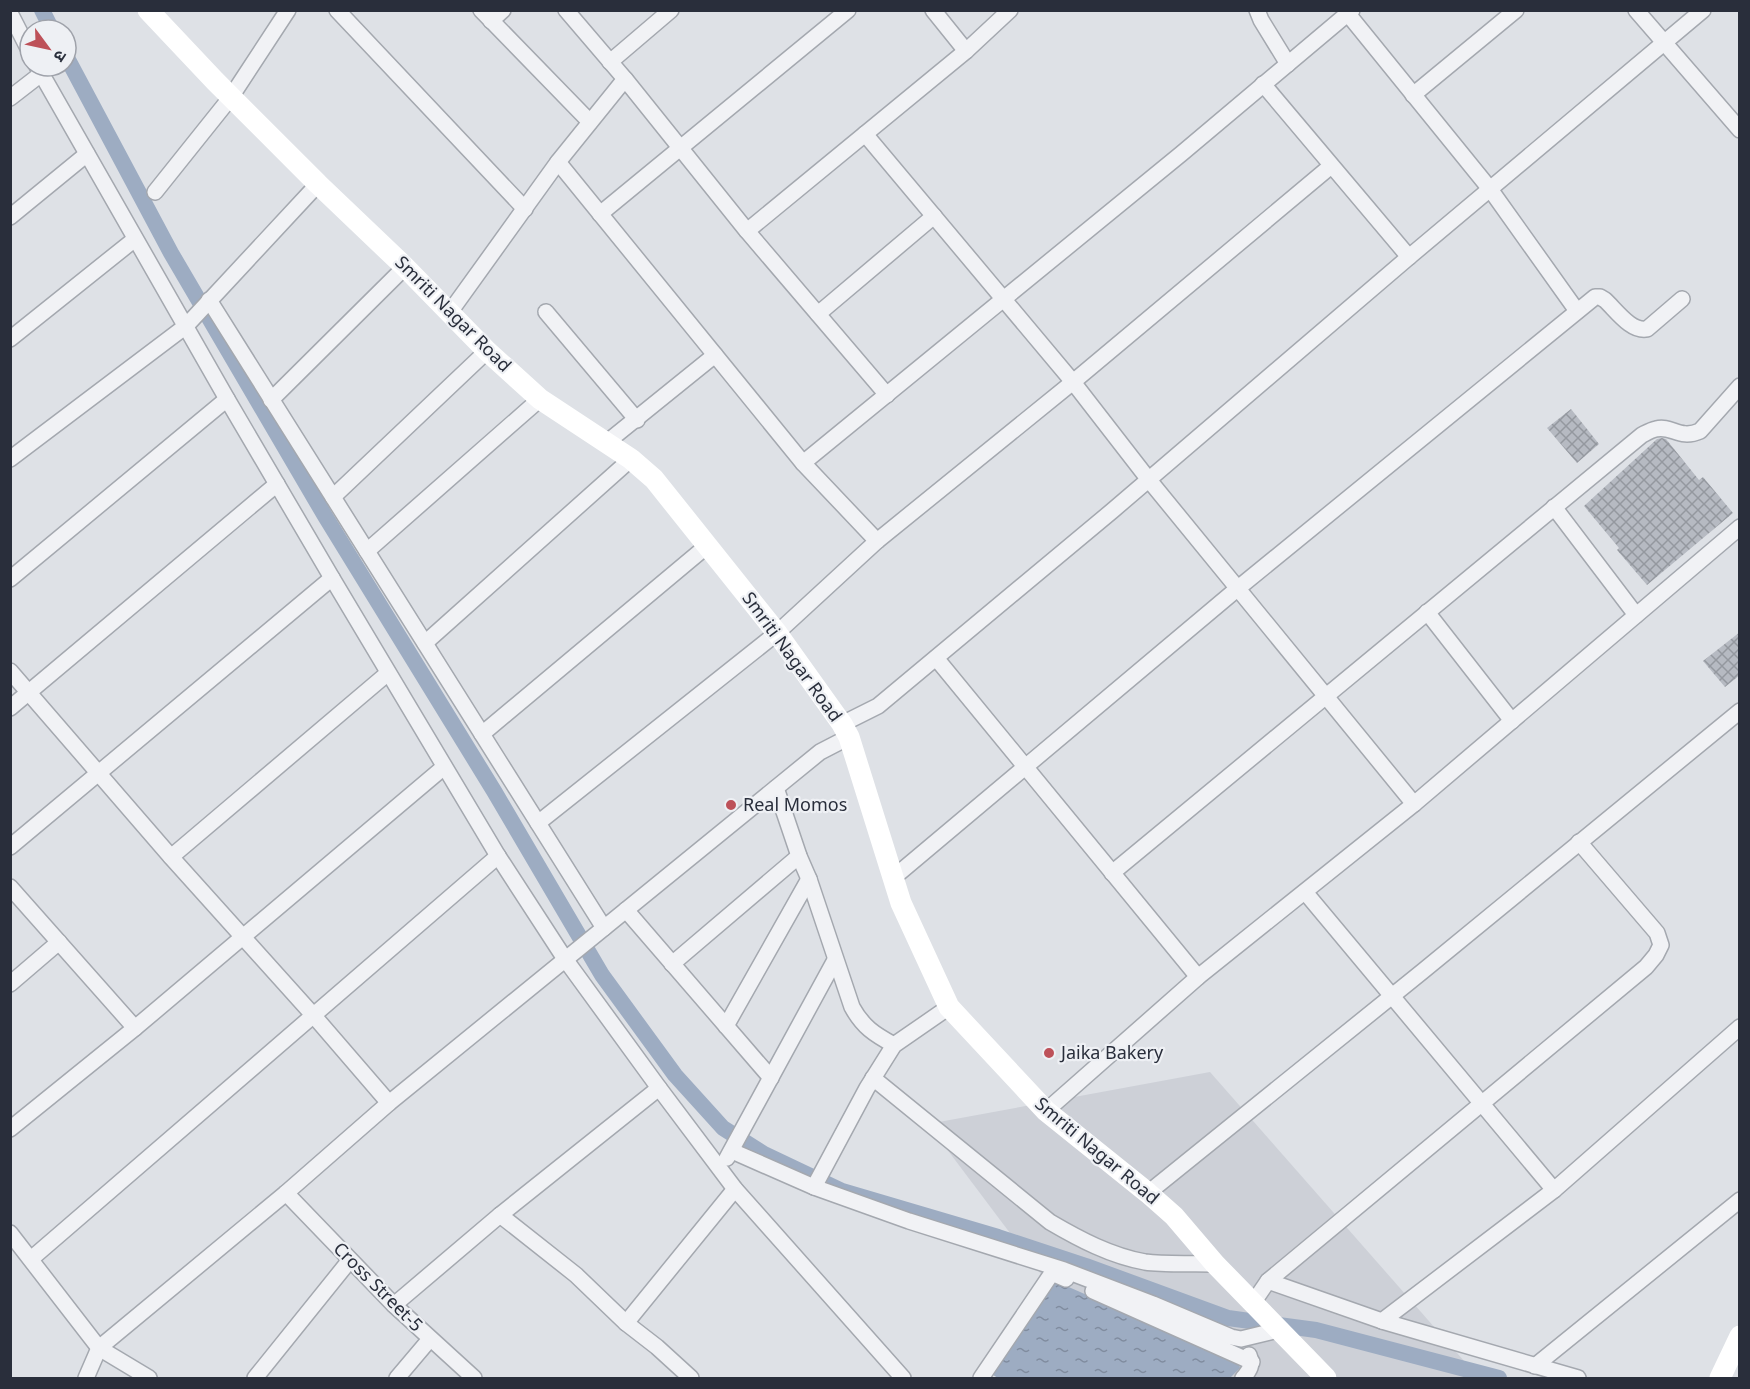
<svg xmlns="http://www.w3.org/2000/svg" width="1750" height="1389" font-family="'Noto Sans','Noto Sans Devanagari',sans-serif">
<defs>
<pattern id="water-ripples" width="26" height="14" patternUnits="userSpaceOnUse" patternTransform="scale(1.5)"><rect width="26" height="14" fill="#9dacc2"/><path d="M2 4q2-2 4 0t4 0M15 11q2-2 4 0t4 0" fill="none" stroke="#808c9f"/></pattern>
<pattern id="building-cross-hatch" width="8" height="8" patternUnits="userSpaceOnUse" patternTransform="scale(1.5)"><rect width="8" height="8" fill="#b6bac2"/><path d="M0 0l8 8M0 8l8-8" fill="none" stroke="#94989f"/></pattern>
</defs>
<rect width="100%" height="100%" fill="#dee1e6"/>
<polygon fill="#cdd0d7" points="1210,1072 1479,1378 1119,1378 928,1124"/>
<polygon fill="url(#water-ripples)" points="1055,1281 1235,1360 1239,1364 1240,1368 1230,1378 998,1378 993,1375"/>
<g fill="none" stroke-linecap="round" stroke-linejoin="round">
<g stroke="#9dacc2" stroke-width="16">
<polyline points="42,10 52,30"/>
<polyline points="66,56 171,253 325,516 494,791 602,975 675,1075 723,1128 764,1154 842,1191 998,1237 1086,1266 1228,1318 1316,1330 1499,1378"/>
</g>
</g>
<g fill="url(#building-cross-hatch)">
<polygon points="1571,409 1599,444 1577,463 1547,428"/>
<polygon points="1662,438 1666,439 1699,480 1703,477 1733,513 1647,585 1617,550 1619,548 1584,506 1657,439"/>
<polygon points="1740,632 1740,675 1725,687 1703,661"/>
</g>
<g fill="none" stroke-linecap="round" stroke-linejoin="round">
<defs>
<g id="street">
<polyline points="337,10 525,209"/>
<polyline points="481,10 590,122"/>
<polyline points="566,10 625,79 747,231 887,395"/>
<polyline points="933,10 966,51"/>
<polyline points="1257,10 1261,20 1288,64"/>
<polyline points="1636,10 1740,130"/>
<polyline points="10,13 30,52"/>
<polyline points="1348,14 1490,189 1577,311"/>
<polyline points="491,21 503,10"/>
<polyline points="610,62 671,10"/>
<polyline points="37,66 227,399 332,578 498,856 565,959 659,1088 735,1189 903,1378"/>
<polyline points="1263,84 1409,257"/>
<polyline points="1413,95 1516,10"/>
<polyline points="10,98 41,74"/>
<polyline points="865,134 1073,382 1149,480 1414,804"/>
<polyline points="558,162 803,463 877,541"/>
<polyline points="155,192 231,97 288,10"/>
<polyline points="600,214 848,10"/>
<polyline points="10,217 87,154"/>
<polyline points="747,231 966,51 1010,10"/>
<polyline points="209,300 604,928"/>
<polyline points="450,312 558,162 625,79"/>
<polyline points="546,312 637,420"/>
<polyline points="818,314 934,216"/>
<polyline points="10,339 135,239"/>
<polyline points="271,400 405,267"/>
<polyline points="606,443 715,355"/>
<polyline points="10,459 186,326 318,184"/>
<polyline points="803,463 1181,154 1352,10"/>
<polyline points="333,497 487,351"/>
<polyline points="1554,507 1636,615"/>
<polyline points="367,551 540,399"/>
<polyline points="10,579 227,399"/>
<polyline points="1427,612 1512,721"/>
<polyline points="425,643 631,459"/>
<polyline points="936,658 1198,977"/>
<polyline points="10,671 171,857 314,1016 389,1103"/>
<polyline points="10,708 277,484"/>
<polyline points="842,724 878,706 1112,511 1409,257 1703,10"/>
<polyline points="482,734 708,545"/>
<path d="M776,788l23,68 10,23 43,128c11,20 22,27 42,38"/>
<polyline points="538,823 777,633 877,541 1073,382 1331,166"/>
<polyline points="10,847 332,578"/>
<polyline points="171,857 388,673"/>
<path d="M1112,873l530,-438c4,-2 9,-5 14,-6 16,-4 23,11 44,2l40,-45"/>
<path d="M893,878l344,-289 358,-292h5l5,3c11,10 26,32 42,29l35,-30"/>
<polyline points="10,887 135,1028"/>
<polyline points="1305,892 1554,1190"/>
<polyline points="626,910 771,1078"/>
<polyline points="672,964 799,856"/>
<polyline points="10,984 59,942"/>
<polyline points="726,1026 809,879"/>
<path d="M873,1078l177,144c29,17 61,34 95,40 21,3 48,1 70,2"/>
<polyline points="1046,1111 1198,977 1414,804 1740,527"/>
<polyline points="10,1129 135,1028 444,767"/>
<polyline points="732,1151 814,1187 909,1221 1064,1270 1153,1304 1231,1337 1241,1339 1278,1330"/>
<polyline points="727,1158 835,960"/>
<polyline points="814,1187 867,1088 894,1045 949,1007"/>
<polyline points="286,1193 394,1305 474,1378"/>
<polyline points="1148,1193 1423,971 1740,711"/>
<polyline points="500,1215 576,1275 626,1323 657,1347 691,1378"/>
<polyline points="10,1233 99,1348 149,1378"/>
<polyline points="31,1259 498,856"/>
<polyline points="1268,1281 1382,1321 1578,1378"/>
<polyline points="1093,1291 1252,1362"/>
<polyline points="1253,1303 1268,1281 1646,967 1656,955 1661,945 1657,933 1579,842"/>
<polyline points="394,1305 500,1215 659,1088"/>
<polyline points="1382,1321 1554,1190 1740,1027"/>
<polyline points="626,1323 735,1189"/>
<polyline points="1535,1366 1740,1200"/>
<polyline points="86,1378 99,1348 286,1193 389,1103 820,752 849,737"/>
<polyline points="255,1378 350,1260"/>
<polyline points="397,1378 430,1339"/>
<polyline points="981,1378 1052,1273 1066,1279"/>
<path d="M1243,1378c7,-8 10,-13 6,-23"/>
</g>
</defs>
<use href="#street" stroke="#a4a8af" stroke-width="18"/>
<use href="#street" stroke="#f1f2f5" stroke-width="15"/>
<g stroke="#fff" stroke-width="21">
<polyline points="148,10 215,81 318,184 405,267 487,351 540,399 631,459 654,479 777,633 842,724 849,737 901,903 949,1007 1046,1111 1148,1193 1174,1216 1215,1264 1326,1378"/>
<polyline points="1720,1378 1740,1336"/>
</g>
</g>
<g fill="#bd5159" stroke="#eef0f4" stroke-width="2">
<circle cx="731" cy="805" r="6"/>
<circle cx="1049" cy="1053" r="6"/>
</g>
<g text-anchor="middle" stroke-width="4.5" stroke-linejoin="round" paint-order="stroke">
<g font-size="18" fill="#292e3b" stroke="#eef0f4">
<text transform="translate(453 314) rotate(45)" y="6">Smriti Nagar Road</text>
<text transform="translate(792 657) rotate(54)" y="6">Smriti Nagar Road</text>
<text transform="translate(1097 1151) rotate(40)" y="6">Smriti Nagar Road</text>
<text transform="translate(378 1287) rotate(45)" y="6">Cross Street-5</text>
</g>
<g font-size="18" fill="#292e3b" stroke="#eef0f4" text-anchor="start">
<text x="743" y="811">Real Momos</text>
<text x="1061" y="1059">Jaika Bakery</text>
</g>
</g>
<rect width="1750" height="1389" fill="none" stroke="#292e3b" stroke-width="24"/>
<g transform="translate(48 48) rotate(123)"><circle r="28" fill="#eef0f4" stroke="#9fa2aa" stroke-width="1.5"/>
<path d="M0-4.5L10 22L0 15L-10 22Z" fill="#bd5159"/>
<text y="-9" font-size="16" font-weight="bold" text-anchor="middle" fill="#292e3b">उ</text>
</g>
</svg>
